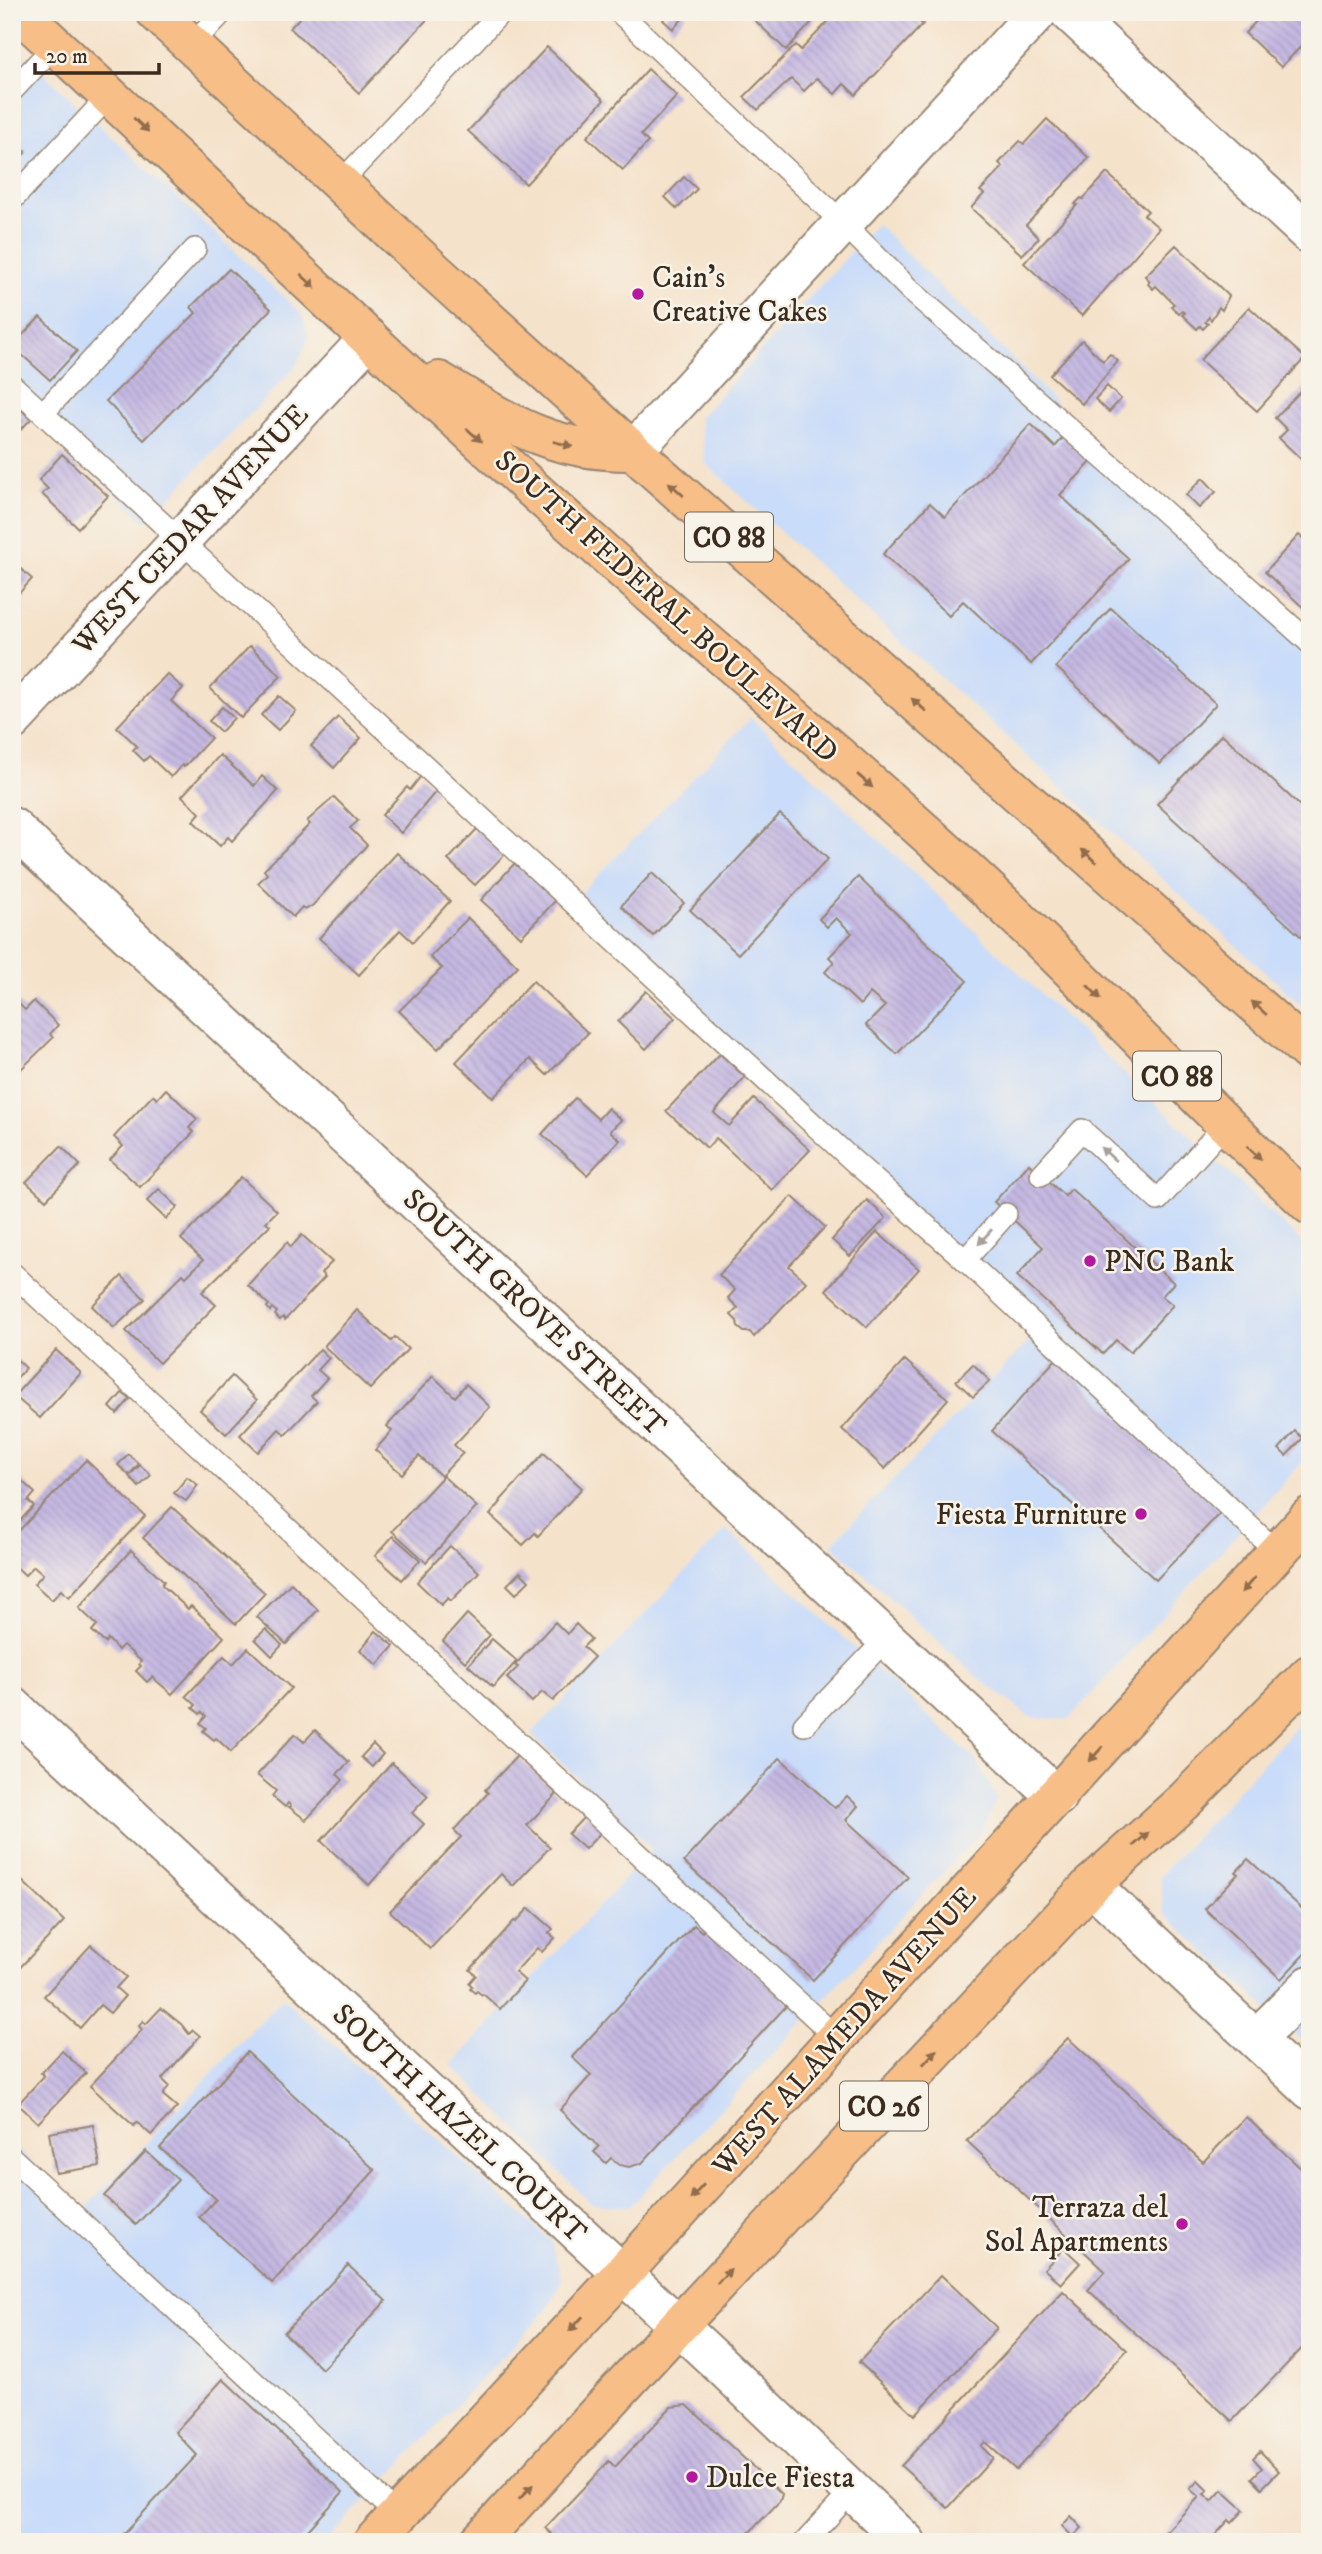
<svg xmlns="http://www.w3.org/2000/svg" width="1322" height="2554" font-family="'IM FELL DW Pica',serif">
<defs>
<pattern id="building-back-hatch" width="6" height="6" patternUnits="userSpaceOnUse" patternTransform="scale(1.75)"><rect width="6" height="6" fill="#c4b8e2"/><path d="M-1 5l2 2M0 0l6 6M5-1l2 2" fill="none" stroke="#a99ec1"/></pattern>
</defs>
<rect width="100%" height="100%" fill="#f7f3e8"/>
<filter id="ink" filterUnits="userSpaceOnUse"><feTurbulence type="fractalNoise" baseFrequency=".0143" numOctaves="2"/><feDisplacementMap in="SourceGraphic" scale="14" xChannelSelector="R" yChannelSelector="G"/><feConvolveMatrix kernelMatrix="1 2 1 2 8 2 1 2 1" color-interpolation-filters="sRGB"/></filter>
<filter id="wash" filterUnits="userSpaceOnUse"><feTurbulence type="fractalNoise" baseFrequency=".00686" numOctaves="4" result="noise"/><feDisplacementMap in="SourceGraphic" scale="28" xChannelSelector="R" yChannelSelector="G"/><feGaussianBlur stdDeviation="1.57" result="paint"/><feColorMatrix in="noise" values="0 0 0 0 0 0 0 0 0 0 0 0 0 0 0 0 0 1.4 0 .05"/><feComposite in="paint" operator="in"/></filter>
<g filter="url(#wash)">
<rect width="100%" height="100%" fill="#f5e2ca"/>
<g fill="#c9dcf9">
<polygon points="12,44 302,314 309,337 295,368 146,522 12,398"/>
<polygon points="877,224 1310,656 1310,1013 706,464 699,418"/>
<polygon points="751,718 1310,1250 1310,1454 1068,1720 1029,1717 976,1676 831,1544 1034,1336 577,897"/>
<polygon points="726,1529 977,1761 997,1799 981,1832 629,2207 591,2204 452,2065 652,1849 531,1734"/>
<polygon points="1310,1712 1310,2049 1164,1913 1160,1876"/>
<polygon points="282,1998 550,2240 562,2279 548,2309 326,2542 12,2542 12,2144 84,2210"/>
</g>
<g id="blocks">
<g fill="url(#building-back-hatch)">
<polygon points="305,12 434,12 359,93 290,28"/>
<polygon points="670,12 683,12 686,15 673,29 663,20"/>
<polygon points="746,12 808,12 815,19 786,50"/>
<polygon points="837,12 926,12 926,16 921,23 923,24 856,95 844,84 835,94 817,78 804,91 791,79 758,110 744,97 796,45 801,50"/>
<polygon points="1265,12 1310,12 1310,37 1281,67 1245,33"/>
<polygon points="547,47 604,100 526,184 468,131"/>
<polygon points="648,69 677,96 641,135 648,142 623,170 587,137"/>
<polygon points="1047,119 1089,158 1026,225 1039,238 1022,255 971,208 984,194 980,191 1003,167 999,163 1020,141 1024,144"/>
<polygon points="15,142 26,152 12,166 12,145"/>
<polygon points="1107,173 1148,211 1144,215 1159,228 1082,316 1024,263 1077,205 1075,204 1081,198 1083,199"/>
<polygon points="684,177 697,189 677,209 665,197"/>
<polygon points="1176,245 1229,296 1222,310 1219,307 1211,320 1209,317 1205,322 1208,324 1203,329 1200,326 1197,329 1182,315 1185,313 1182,311 1179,314 1171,306 1174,304 1156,286 1153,289 1148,284 1150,281 1145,276"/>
<polygon points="229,269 271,309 144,440 106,401 196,313 191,307"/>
<polygon points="1249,307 1305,358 1257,411 1200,360"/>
<polygon points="40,317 77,351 50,380 12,346"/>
<polygon points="1082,340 1103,361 1110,354 1118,361 1082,404 1050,375"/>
<polygon points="1310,381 1310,456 1304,462 1279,438 1287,430 1275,418"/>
<polygon points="1107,386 1121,399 1109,412 1095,399"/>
<polygon points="12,401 31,419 12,439"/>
<polygon points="1031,424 1055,447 1067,433 1095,458 1060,495 1129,559 1031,664 963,601 949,616 883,554 930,503 945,517"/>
<polygon points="62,454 108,496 78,528 42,494 48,489 39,480"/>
<polygon points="1203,478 1216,492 1199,508 1186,495"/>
<polygon points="1299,535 1310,545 1310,608 1307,611 1265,572"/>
<polygon points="12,561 32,579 12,601"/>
<polygon points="1111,608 1216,704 1160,764 1056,667"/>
<polygon points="250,646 281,676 241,718 210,688"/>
<polygon points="167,674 183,688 171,701 211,738 184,767 182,765 171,777 149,756 144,761 133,750 137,746 117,727"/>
<polygon points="279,696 296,711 278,730 261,715"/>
<polygon points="222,707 234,718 221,732 209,721"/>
<polygon points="338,717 361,738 334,768 311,746"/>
<polygon points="1222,734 1310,815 1310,945 1157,804"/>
<polygon points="220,755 254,786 262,776 278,791 232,841 228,837 220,846 193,821 200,813 182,796"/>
<polygon points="421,776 437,790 401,833 382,815 407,787 410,790"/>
<polygon points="334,797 358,821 350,828 367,845 313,905 305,910 302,907 293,917 258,883 267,874 264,870 310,824 307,821"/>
<polygon points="780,814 828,859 738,954 690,910"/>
<polygon points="477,829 505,854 475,885 448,860"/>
<polygon points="397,853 450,901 413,942 400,930 359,975 319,938"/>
<polygon points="515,863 555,901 521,937 481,900"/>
<polygon points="652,873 684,903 653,936 621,906"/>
<polygon points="858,877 967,981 897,1054 866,1025 885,1006 870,993 860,1005 825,972 834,962 829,957 852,933 836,918 827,927 819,919"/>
<polygon points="468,918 518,966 438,1049 399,1011 442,968 430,957"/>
<polygon points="533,981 588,1033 547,1075 530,1059 493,1098 456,1062"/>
<polygon points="646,991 675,1018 646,1049 618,1022"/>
<polygon points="15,1000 25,1010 34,1001 58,1025 50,1034 53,1038 12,1078 12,1002"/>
<polygon points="720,1054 745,1077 714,1113 729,1126 754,1099 810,1150 772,1190 716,1138 707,1148 666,1111"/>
<polygon points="166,1089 197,1119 189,1128 194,1132 140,1187 110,1160 123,1146 114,1137 153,1095 157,1099"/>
<polygon points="575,1098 598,1119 608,1108 621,1120 610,1131 620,1140 587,1175 542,1134"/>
<polygon points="61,1146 80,1165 46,1200 26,1182"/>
<polygon points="1029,1164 1065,1196 1071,1189 1174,1283 1162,1296 1173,1305 1130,1352 1116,1340 1103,1354 1017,1276 1043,1247 994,1202"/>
<polygon points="241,1177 277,1211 266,1222 270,1225 202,1292 216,1305 159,1363 126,1331 183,1274 186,1277 203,1260 181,1239"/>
<polygon points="159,1189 178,1207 166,1219 147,1201"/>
<polygon points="792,1196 825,1227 789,1266 806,1282 754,1337 750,1332 744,1332 738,1327 737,1321 731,1315 738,1308 728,1298 735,1290 719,1275"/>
<polygon points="867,1200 886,1218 850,1256 832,1240"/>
<polygon points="877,1232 919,1269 867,1327 826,1290"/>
<polygon points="302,1235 332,1262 321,1273 325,1277 285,1320 283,1317 280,1320 275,1315 277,1312 272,1308 270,1311 267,1307 269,1305 248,1285 287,1242 291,1247"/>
<polygon points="122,1276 145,1299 114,1328 92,1306"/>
<polygon points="357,1310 391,1341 395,1337 408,1349 370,1389 324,1346"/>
<polygon points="320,1349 329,1358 318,1370 327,1378 311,1396 317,1401 285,1435 279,1429 258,1452 240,1435"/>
<polygon points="56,1350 81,1373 40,1418 14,1396"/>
<polygon points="12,1355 26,1368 12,1383"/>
<polygon points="1056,1359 1221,1512 1156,1580 992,1431"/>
<polygon points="905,1360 948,1399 885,1469 842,1429"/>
<polygon points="973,1364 990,1381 973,1397 956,1381"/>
<polygon points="232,1376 257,1400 226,1434 200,1410"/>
<polygon points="433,1376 455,1397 466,1384 490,1407 454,1445 463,1453 441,1476 419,1456 402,1474 375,1450 392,1431 387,1426"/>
<polygon points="122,1393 130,1399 117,1414 110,1407"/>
<polygon points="1295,1431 1303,1438 1286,1456 1279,1449"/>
<polygon points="544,1453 582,1488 538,1536 535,1533 523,1545 490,1515 501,1502 500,1501"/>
<polygon points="128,1454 139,1464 129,1475 118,1465"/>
<polygon points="86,1460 145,1516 69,1597 61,1590 52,1600 34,1584 43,1574 34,1566 25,1575 12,1563 12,1553 17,1548 12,1544 12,1538"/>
<polygon points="140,1465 151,1475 139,1487 129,1476"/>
<polygon points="12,1472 35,1493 28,1501 34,1506 12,1529"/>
<polygon points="443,1476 477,1507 426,1562 392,1531"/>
<polygon points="187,1477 198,1485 186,1501 174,1493"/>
<polygon points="172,1507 265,1593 236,1624 143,1538"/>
<polygon points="393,1536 420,1560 402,1580 375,1556"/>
<polygon points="450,1546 479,1572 451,1601 448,1598 441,1605 417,1582"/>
<polygon points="131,1550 164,1581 162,1585 188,1609 191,1606 224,1637 172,1694 152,1677 147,1682 136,1671 141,1666 139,1664 141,1661 123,1645 118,1650 108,1639 105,1643 92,1631 97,1625 79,1608"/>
<polygon points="520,1572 529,1581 516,1594 507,1585"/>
<polygon points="291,1583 318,1610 286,1644 257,1617"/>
<polygon points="467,1614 490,1635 465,1662 443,1641"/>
<polygon points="555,1622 567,1634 576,1624 591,1639 583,1647 594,1657 553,1701 542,1692 532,1702 507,1678 518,1667 515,1665"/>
<polygon points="266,1629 282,1645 272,1656 255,1639"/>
<polygon points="376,1631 394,1646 377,1665 360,1650"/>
<polygon points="492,1639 517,1661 493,1687 468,1665"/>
<polygon points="248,1648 291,1688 231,1752 216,1738 214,1740 203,1731 206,1728 200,1723 206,1716 202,1712 200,1714 193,1708 196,1705 186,1696 224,1656 233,1664"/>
<polygon points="315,1730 349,1762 337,1774 343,1780 306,1820 289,1807 291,1806 288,1803 285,1807 272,1796 276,1791 257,1775 295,1734 304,1742"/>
<polygon points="373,1744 383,1754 372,1767 361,1757"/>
<polygon points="517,1756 557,1794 527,1825 550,1847 513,1886 501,1874 430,1949 390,1911 461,1837 454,1830 488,1793 485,1790"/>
<polygon points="780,1758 835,1808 847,1796 858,1806 846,1820 908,1877 813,1980 684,1862"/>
<polygon points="392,1763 428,1796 412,1813 424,1824 369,1885 321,1841"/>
<polygon points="587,1814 604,1829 585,1849 568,1834"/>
<polygon points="1248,1859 1310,1916 1310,1948 1281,1979 1205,1909 1238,1874 1236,1872"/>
<polygon points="19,1878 64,1921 12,1976 12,1885"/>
<polygon points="529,1908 553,1929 549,1933 555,1938 542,1952 537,1948 515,1972 525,1981 500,2009 483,1994 482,1995 477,1991 475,1993 470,1989 472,1986 469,1983 476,1975 470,1970 514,1921 516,1922"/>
<polygon points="694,1925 702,1932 707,1926 789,2003 642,2163 629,2167 620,2165 611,2158 606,2163 594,2152 599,2147 560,2110 591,2075 572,2057"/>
<polygon points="91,1945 126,1977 116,1988 125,1996 110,2013 100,2005 80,2028 44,1996"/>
<polygon points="161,2008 181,2024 189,2034 193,2030 200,2036 162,2079 169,2086 163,2095 177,2107 151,2135 137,2122 134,2126 90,2086 142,2030 139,2026 143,2021 146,2024"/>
<polygon points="1068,2038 1203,2162 1246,2117 1310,2177 1310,2340 1232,2421 1088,2290 1105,2271 967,2141"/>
<polygon points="62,2051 86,2073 38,2123 18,2104 44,2076 41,2073"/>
<polygon points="247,2052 375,2170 272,2283 199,2217 216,2199 160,2148"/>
<polygon points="93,2125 100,2166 56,2173 49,2133"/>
<polygon points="146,2151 178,2180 136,2225 104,2196"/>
<polygon points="1064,2248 1080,2263 1061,2284 1044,2269"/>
<polygon points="348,2265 386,2301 322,2369 284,2333"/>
<polygon points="941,2275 997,2328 915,2415 859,2362"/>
<polygon points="1063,2291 1127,2350 1016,2470 985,2442 981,2446 993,2458 948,2508 901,2466"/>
<polygon points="223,2379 343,2492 297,2542 116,2542 197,2455 175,2432"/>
<polygon points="687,2405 782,2494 780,2501 740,2542 560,2542 545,2528 609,2461 615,2467 671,2407"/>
<polygon points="1260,2451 1279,2471 1262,2488 1252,2478 1262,2468 1253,2458"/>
<polygon points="1198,2481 1208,2491 1204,2494 1212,2501 1222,2490 1244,2510 1232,2523 1229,2520 1209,2542 1160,2542 1158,2540 1199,2497 1190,2489"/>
<polygon points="1071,2516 1082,2528 1073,2537 1062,2526"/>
</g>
</g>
</g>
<g filter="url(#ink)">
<use href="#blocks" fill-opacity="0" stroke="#988674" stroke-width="2"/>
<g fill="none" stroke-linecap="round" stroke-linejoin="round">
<defs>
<g id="lane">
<polyline points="619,12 843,223 910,290 1160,508 1310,643"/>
<polyline points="191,45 223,12"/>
<polyline points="12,91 55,45"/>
<polyline points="340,183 501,12"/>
<polyline points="12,200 109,96"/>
<polyline points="12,385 850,1158 965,1260 1277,1552"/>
<polyline points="43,413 195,249"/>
<polyline points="1041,1175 1082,1130 1158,1200 1225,1125"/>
<polyline points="965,1260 1006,1214"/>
<polyline points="12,1273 837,2038"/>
<polyline points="804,1725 887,1638"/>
<polyline points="12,2158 398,2515"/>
<polyline points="805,2542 852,2491"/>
</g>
<g id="street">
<polyline points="1069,12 1310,235"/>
<polyline points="633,451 1038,12"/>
<polyline points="12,721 369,338"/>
<polyline points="12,827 1057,1797"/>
<polyline points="12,1706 726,2370 906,2542"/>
<polyline points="1091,1885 1310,2090"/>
<polyline points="1256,2039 1310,1985"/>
</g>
<g id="primary">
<path d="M19,12c195,180 386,364 584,540 119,106 242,206 359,314 120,109 229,229 348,339"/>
<polyline points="156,12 433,270 633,451 1310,1053"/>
<path d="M439,381c69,41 110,71 194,70"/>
<polyline points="373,2542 622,2274 1310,1516"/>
<polyline points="479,2542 678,2326 1091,1885 1186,1799 1310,1674"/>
</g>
</defs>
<use href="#lane" stroke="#988674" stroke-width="24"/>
<use href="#street" stroke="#988674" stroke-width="42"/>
<use href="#primary" stroke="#988674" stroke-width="42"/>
<use href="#lane" stroke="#fff" stroke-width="21"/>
<use href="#street" stroke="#fff" stroke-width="38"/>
<use href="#primary" stroke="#f7be87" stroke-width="38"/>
</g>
<defs><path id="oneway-solid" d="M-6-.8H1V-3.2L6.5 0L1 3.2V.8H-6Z" transform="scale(1.75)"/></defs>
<g fill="#906d4d">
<use href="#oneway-solid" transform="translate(141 125) rotate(43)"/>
<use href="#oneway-solid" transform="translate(308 281) rotate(43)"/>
<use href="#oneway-solid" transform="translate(474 435) rotate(42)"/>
<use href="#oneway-solid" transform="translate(563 444) rotate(14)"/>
<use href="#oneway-solid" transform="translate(676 489) rotate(-138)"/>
<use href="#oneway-solid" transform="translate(919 705) rotate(-139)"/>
<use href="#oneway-solid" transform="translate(865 781) rotate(41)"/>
<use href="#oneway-solid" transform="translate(1089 856) rotate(-138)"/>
<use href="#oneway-solid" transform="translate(1094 992) rotate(45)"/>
<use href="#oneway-solid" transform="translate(1259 1008) rotate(-138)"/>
<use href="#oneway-solid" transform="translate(1254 1153) rotate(44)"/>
<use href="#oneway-solid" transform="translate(1248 1585) rotate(132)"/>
<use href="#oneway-solid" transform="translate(1096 1754) rotate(132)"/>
<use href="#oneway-solid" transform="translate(1141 1839) rotate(-42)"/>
<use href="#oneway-solid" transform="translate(930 2057) rotate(-47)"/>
<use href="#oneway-solid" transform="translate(697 2192) rotate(132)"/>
<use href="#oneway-solid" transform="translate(724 2276) rotate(-47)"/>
<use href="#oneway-solid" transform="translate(576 2324) rotate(133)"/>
<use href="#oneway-solid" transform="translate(526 2492) rotate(-47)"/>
</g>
<g fill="#a79f9a">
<use href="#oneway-solid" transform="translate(1108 1154) rotate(-138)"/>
<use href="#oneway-solid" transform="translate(985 1237) rotate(132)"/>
</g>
</g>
<g fill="#b5179e" stroke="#f7f3e8" stroke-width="2.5">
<circle cx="638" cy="294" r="7"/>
<circle cx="1090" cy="1261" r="7"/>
<circle cx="1141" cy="1514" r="7"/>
<circle cx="1182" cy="2224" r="7"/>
<circle cx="692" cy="2477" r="7"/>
</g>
<g text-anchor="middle" stroke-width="5" stroke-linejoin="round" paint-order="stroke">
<g fill="#f7f3e8" stroke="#73665b" stroke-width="2">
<rect x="685" y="512.5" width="88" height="49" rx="5"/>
<rect x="1133" y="1051.5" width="88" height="49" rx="5"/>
<rect x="840" y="2081.5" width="88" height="49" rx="5"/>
</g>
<g font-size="28" font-weight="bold" fill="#3b2a1e">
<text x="729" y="547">CO 88</text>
<text x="1177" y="1086">CO 88</text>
<text x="884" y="2116">CO 26</text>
</g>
<g font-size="30" fill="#3b2a1e" stroke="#f7f3e8" text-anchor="start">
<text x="652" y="287">Cain's<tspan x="652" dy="34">Creative Cakes</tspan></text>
<text x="1104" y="1271">PNC Bank</text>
<text x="1127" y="1524" text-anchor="end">Fiesta Furniture</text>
<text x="1168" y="2217" text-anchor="end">Terraza del<tspan x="1168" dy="34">Sol Apartments</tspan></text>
<text x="706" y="2487">Dulce Fiesta</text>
</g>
<g font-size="30" fill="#3b2a1e" stroke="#f7f3e8">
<text transform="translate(190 529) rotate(-47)" y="10">WEST CEDAR AVENUE</text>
<text transform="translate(667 606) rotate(42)" y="10">SOUTH FEDERAL BOULEVARD</text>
<text transform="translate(535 1312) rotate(43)" y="10">SOUTH GROVE STREET</text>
<text transform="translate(844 2031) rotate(-48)" y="10">WEST ALAMEDA AVENUE</text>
<text transform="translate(460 2123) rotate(43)" y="10">SOUTH HAZEL COURT</text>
</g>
</g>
<rect width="1322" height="2554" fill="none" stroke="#f7f3e8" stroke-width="42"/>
<path d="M35 63v10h124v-10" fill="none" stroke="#3b2a1e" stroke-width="3.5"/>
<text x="46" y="63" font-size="21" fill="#3b2a1e" stroke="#f7f3e8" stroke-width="5" paint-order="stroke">20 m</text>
</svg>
